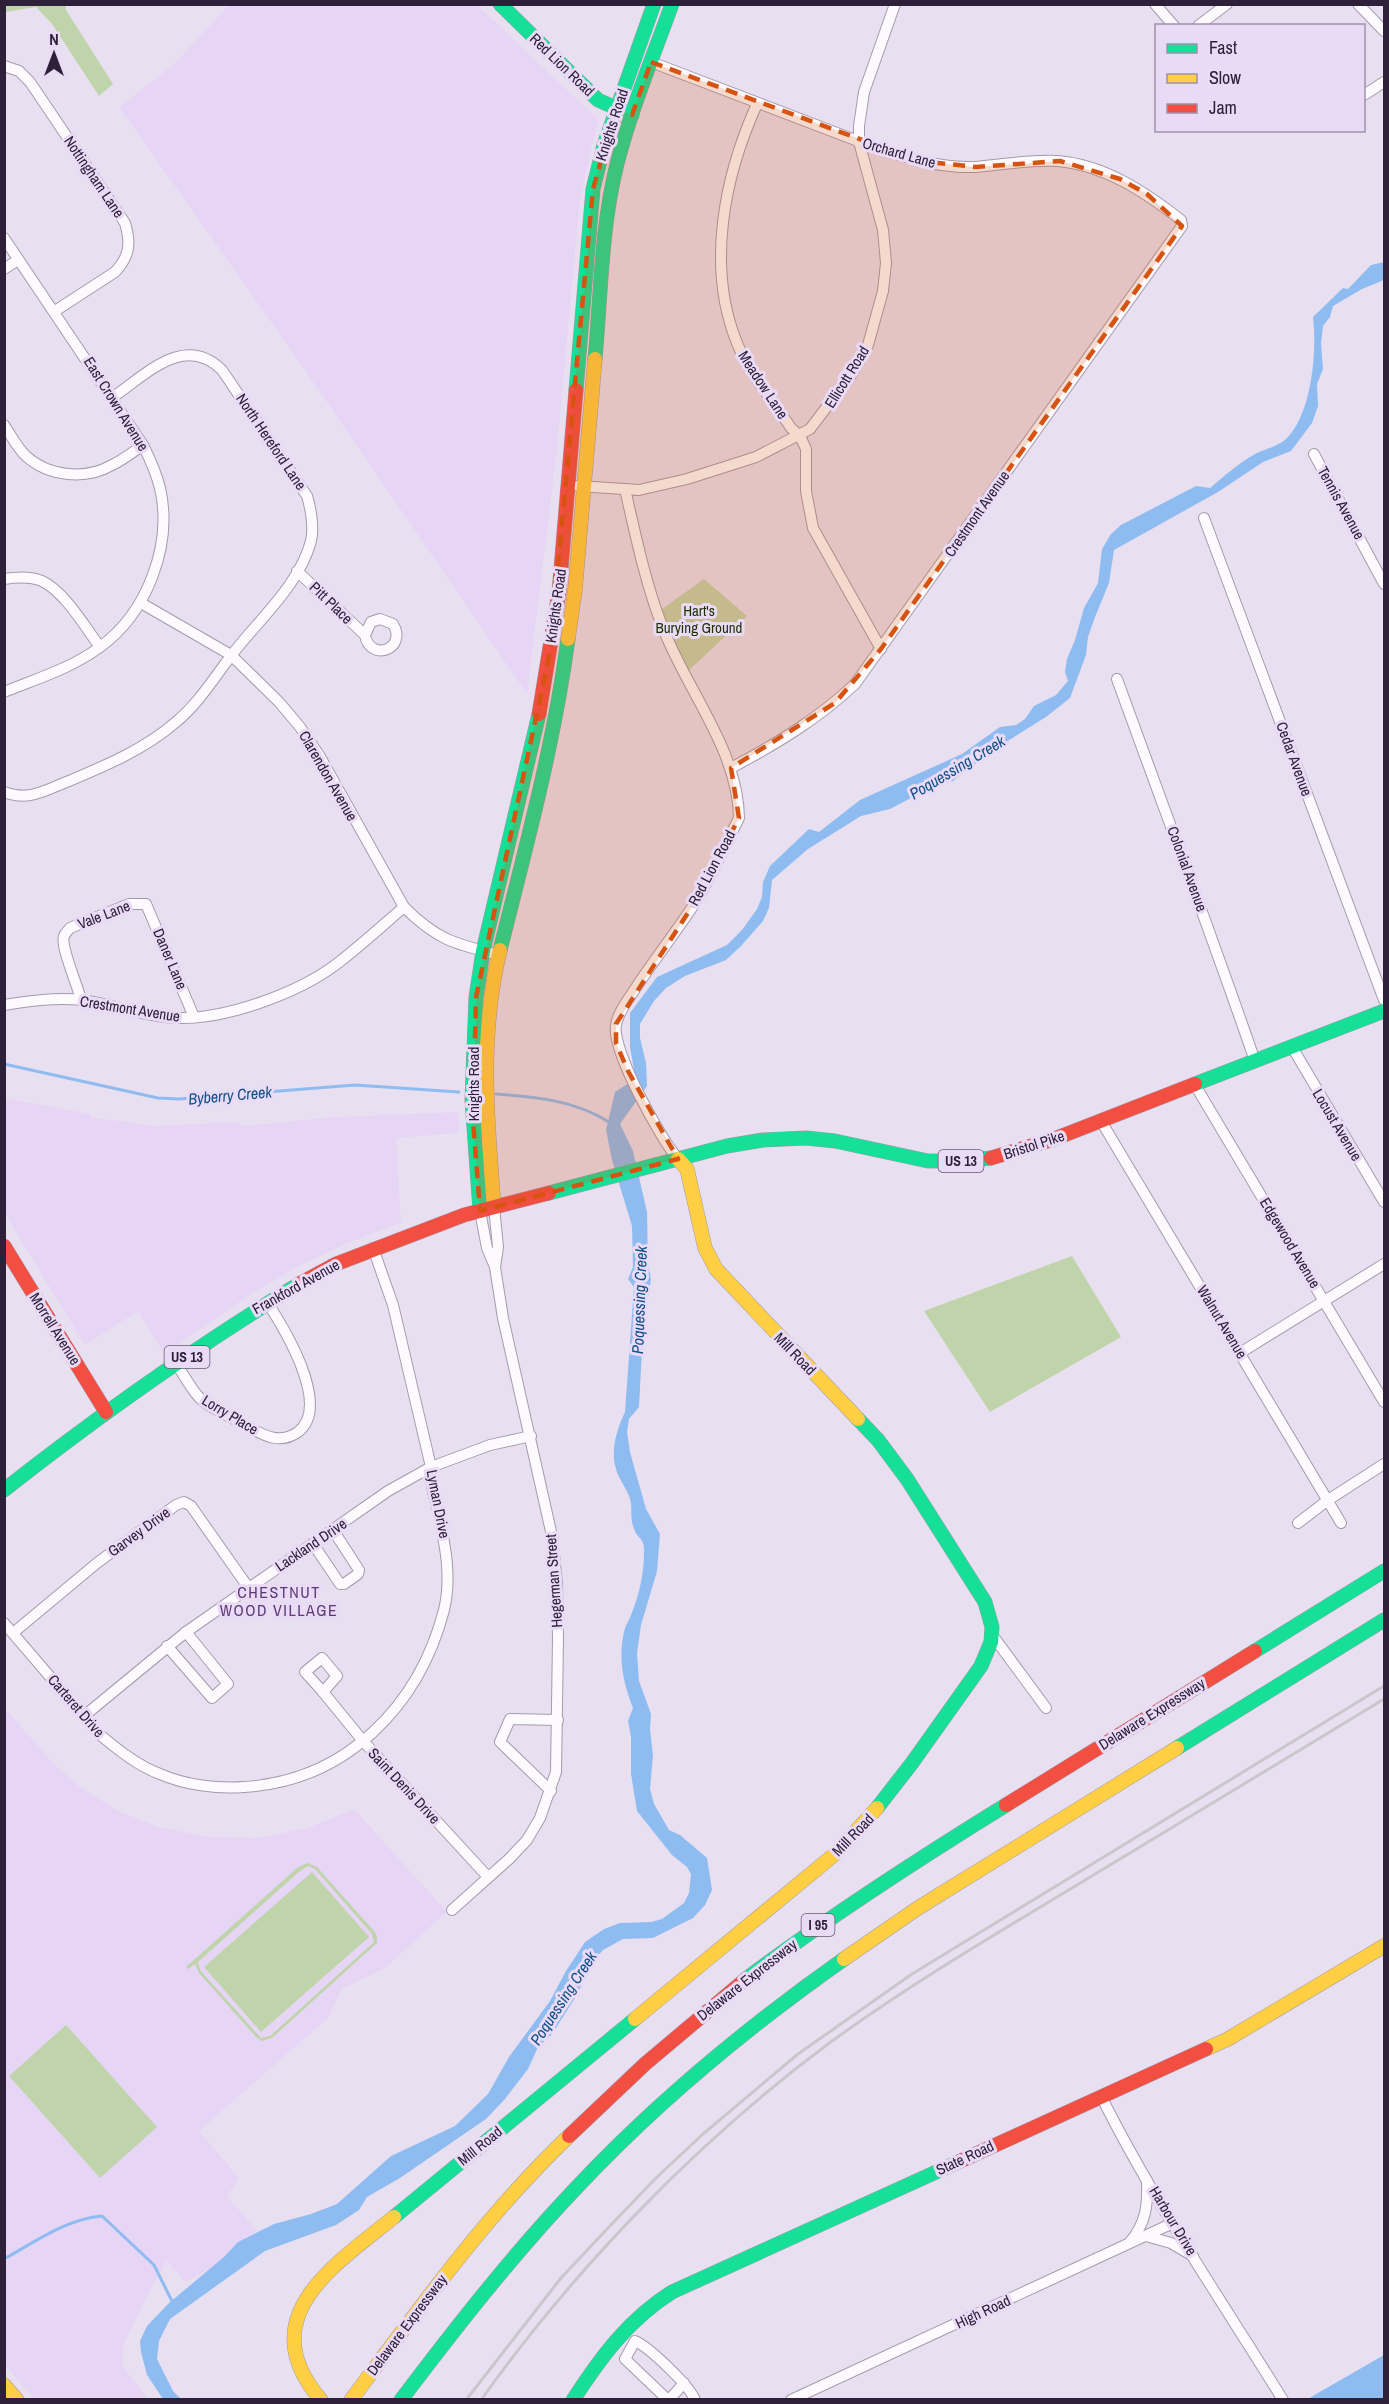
<svg xmlns="http://www.w3.org/2000/svg" width="1389" height="2404" font-family="'Archivo Narrow',sans-serif">
<rect width="100%" height="100%" fill="#e8e0f0"/>
<g fill="#e7d5f6">
<polygon points="476,4 598,119 580,199 557,448 527,694 305,370 119,107 174,64 229,5"/>
<polygon points="5,1098 90,1114 90,1117 156,1126 235,1122 245,1126 334,1117 458,1112 459,1133 396,1138 401,1223 350,1242 297,1267 251,1294 164,1354 138,1311 85,1345 5,1214"/>
<polygon points="4,1707 53,1763 80,1787 118,1811 158,1827 209,1837 257,1838 308,1828 354,1809 447,1912 385,1968 342,1989 328,2018 199,2131 239,2178 227,2196 257,2231 242,2240 220,2263 185,2282 167,2261 149,2292 123,2346 122,2365 148,2399 34,2399 5,2365"/>
</g>
<g fill="#c0d4ac" fill-rule="evenodd">
<polygon points="5,4 66,5 66,10 113,84 99,96 52,24 36,7 5,12"/>
<polygon points="704,579 747,616 687,672 662,609"/>
<polygon points="1072,1256 1121,1337 990,1412 924,1311"/>
<path d="M307,1863l10,4 57,64 3,5v7l-105,95 -10,3 -6,-4 -57,-64 -4,-9 -7,5 -2,-2 111,-99zM308,1866l7,3 57,65 2,8 -104,94 -9,2 -61,-68 -2,-8 102,-91z"/>
<polygon points="312,1872 369,1937 261,2032 204,1967"/>
<polygon points="66,2025 157,2127 100,2178 9,2076"/>
</g>
<g fill="#8ebcf1">
<path d="M1384,262v18l-22,9 -29,17 -3,11 -7,9 -2,17 2,26 -6,15 1,22 -6,17 -21,28 -28,11 -45,30 -104,58 -5,33 -14,34 -7,20 -2,18 -16,43 -24,19 -51,32 -42,32 -23,7 -40,21 -29,7 -53,33 -36,31 -3,28 -6,13 -22,25 -15,14 -41,16 -19,12 -12,13 -14,23v14l6,25 1,23 -27,38 13,27 14,61 1,51 3,16 -8,51 -4,77 -10,12 -2,13 3,20 16,57 14,25 -3,37 -16,54 -4,28 2,28 12,33 -1,15 3,26 -3,34 4,15 15,26 11,5 27,23 5,32 -7,15 -12,13 -40,20 -30,1 -20,11 -16,18 -2,10 -10,20 -23,36 -14,13 -10,22 -23,30 -19,20 -86,59 -33,19 -8,13 -23,15 -71,26 -95,68 -11,22 -2,18 16,32 8,8h-18l-16,-24 -6,-23 -1,-11 7,-15 22,-23 55,-46 14,-15 36,-18 37,-10 26,-10 54,-48 64,-30 33,-32 21,-37 41,-56 16,-30 19,-29 19,-13 16,-6 31,-1 11,-3 22,-16 5,-10 2,-19 -4,-7 -15,-12 -35,-44 -6,-37v-37l-3,-16 5,-13c-10,-26 -15,-49 -9,-76 1,-6 5,-11 7,-17 8,-19 13,-42 13,-62 1,-16 -6,-13 -10,-24 -4,-10 -2,-17 -3,-26 -2,-13 -12,-22 -15,-34 -6,-19 1,-40 9,-57l9,-125 -6,-8 5,-12 -1,-41 -20,-66 -6,-30 9,-38 14,-9 5,-13 -4,-23v-34l27,-36 70,-32 15,-15 15,-21 5,-12 1,-15 7,-16 39,-37 10,3 41,-32 102,-46 38,-27 16,-2 9,-6 9,-13 22,-11 12,-14 -3,-9 2,-13 8,-19 9,-32 14,-25 4,-34 9,-15 10,-9 75,-39 14,2c14,-12 29,-25 45,-34 10,-5 25,-8 33,-17 24,-26 29,-86 25,-120l30,-29 5,1 23,-24z"/>
<polygon points="1384,2355 1384,2399 1308,2399 1318,2393"/>
</g>
<g fill="none" stroke-linecap="round" stroke-linejoin="round">
<g stroke="#8ebcf1" stroke-width="3">
<polyline points="4,1064 158,1098 179,1099 355,1085 459,1092"/>
<path d="M496,1094c40,3 78,6 113,28"/>
<path d="M4,2259c31,-17 62,-40 98,-43l52,49 19,38"/>
</g>
<defs>
<g id="street">
<polyline points="1155,4 1174,26"/>
<polyline points="1358,4 1384,31"/>
<polyline points="1198,26 1227,4"/>
<path d="M651,62l233,89c31,9 59,17 91,16 28,-2 55,-8 83,-6 47,4 87,31 123,59l1,6 -327,458c-37,35 -79,60 -124,84"/>
<path d="M4,66l15,5 11,11 95,141c6,20 5,33 -10,49l-60,39"/>
<polyline points="1364,95 1384,82"/>
<path d="M757,104c-33,73 -51,163 -20,239 12,30 36,58 54,85l9,8 6,13v42l7,37 68,121"/>
<path d="M4,238l139,207c7,14 13,27 17,43 13,57 -13,125 -60,159 -28,21 -64,32 -96,45"/>
<polyline points="4,269 18,260"/>
<path d="M4,425c7,10 13,23 22,31 23,21 60,24 86,9 11,-5 21,-13 31,-20"/>
<polyline points="1314,454 1384,584"/>
<polyline points="578,486 639,490 687,479 756,457 810,429 851,375 868,345 883,291 886,263 883,230 859,142 859,126 864,92 895,4"/>
<path d="M625,489c10,44 20,92 36,134 23,64 77,125 78,195 -14,28 -28,58 -44,85 -19,29 -41,57 -60,86 -7,11 -17,23 -19,36 -5,24 45,115 62,134"/>
<polyline points="1204,518 1384,1000"/>
<path d="M297,571l68,64c5,28 43,14 28,-11l-13,-5 -9,3 -6,13"/>
<path d="M4,579c13,-2 26,-3 38,2 23,11 43,46 58,66"/>
<path d="M141,603l90,52 48,47 21,25 19,28 85,152c33,33 51,37 95,48"/>
<path d="M1117,679c46,127 94,254 138,382"/>
<path d="M4,792c11,4 21,5 31,2 12,-3 23,-9 34,-13 38,-16 76,-32 107,-59 23,-19 37,-43 55,-66 27,-36 68,-70 80,-115 3,-13 0,-32 -4,-45l-85,-126c-38,-37 -75,4 -109,27"/>
<path d="M81,1000c-3,-14 -21,-54 -17,-64 1,-3 4,-5 6,-8l59,-24h17l48,113"/>
<path d="M4,1005c26,-4 52,-8 78,-5 31,4 62,17 94,18 49,2 123,-25 162,-55 22,-17 44,-37 66,-56"/>
<polyline points="1292,1047 1384,1202"/>
<polyline points="1195,1085 1384,1402"/>
<polyline points="1101,1121 1341,1523"/>
<polyline points="494,1207 498,1247 495,1267"/>
<polyline points="1240,1353 1384,1264"/>
<path d="M176,1363c7,11 13,22 21,32 11,13 31,20 46,29 19,10 35,22 55,8 34,-26 -14,-104 -31,-130"/>
<polyline points="1298,1523 1328,1500 1384,1464"/>
<polyline points="313,1544 340,1584 344,1584 358,1574 359,1570 333,1530"/>
<path d="M4,1623l95,111c18,15 39,32 61,40 25,11 57,15 84,13 102,-6 175,-81 200,-177 8,-33 1,-66 -6,-99 -4,-15 -8,-29 -7,-44l-38,-162 -20,-57"/>
<polyline points="13,1633 97,1563 176,1505 184,1502 191,1506 248,1587"/>
<polyline points="993,1636 1046,1708"/>
<polyline points="167,1646 212,1698 228,1684 186,1632"/>
<polygon points="322,1658 337,1676 323,1692 305,1672"/>
<polyline points="323,1692 363,1741 488,1877"/>
<polyline points="84,1716 186,1632 388,1491 431,1467 490,1445 531,1436"/>
<polyline points="551,1791 500,1742 510,1719 558,1720"/>
<polyline points="452,1910 509,1859 527,1840 540,1818 556,1772 558,1639 557,1583 552,1536 503,1318 495,1267 487,1248 480,1211"/>
<path d="M1101,2096c53,106 120,204 182,304"/>
<polyline points="1146,2236 1171,2243 1193,2256"/>
<path d="M1130,2242c16,-19 18,-37 17,-61"/>
<path d="M668,2400l-43,-41 10,-18c14,6 55,45 60,59"/>
<polyline points="669,2400 684,2383"/>
<polyline points="791,2400 1173,2223"/>
</g>
<g id="fast">
<polyline points="500,4 598,100 632,115"/>
<path d="M595,359c6,-65 6,-132 22,-195 14,-55 36,-107 55,-160"/>
<polyline points="576,390 593,189 604,145 654,4"/>
<path d="M500,950c26,-103 54,-206 68,-311"/>
<polyline points="1195,1084 1384,1011"/>
<polyline points="549,1193 727,1146 763,1140 806,1138 835,1141 928,1161 960,1161 991,1158"/>
<polyline points="480,1211 472,1100 476,997 483,951 539,714"/>
<polyline points="858,1419 878,1440 907,1479 985,1602 992,1627 991,1642 981,1666 912,1763 877,1808"/>
<path d="M4,1490c94,-74 192,-143 295,-206"/>
<polyline points="1255,1651 1384,1571"/>
<polyline points="1177,1748 1384,1620"/>
<path d="M746,1979c84,-63 171,-119 260,-174"/>
<polyline points="394,2217 635,2019"/>
<path d="M401,2400c56,-74 113,-147 177,-214 80,-85 171,-160 266,-227"/>
<path d="M573,2400c28,-43 55,-80 99,-108l284,-129"/>
</g>
<g id="slow">
<polyline points="568,639 575,590 595,359"/>
<polyline points="678,1159 687,1169 705,1248 716,1269 858,1419"/>
<path d="M494,1207c-7,-87 -15,-171 6,-257"/>
<polyline points="844,1959 918,1908 1177,1748"/>
<polyline points="635,2019 835,1854 877,1808"/>
<polyline points="1206,2049 1228,2039 1384,1946"/>
<polyline points="4,2385 17,2400"/>
<path d="M321,2400c-71,-83 14,-135 73,-183"/>
<path d="M351,2400c68,-91 135,-185 218,-264"/>
</g>
<g id="jam">
<polyline points="539,714 559,592 576,390"/>
<polyline points="991,1158 1054,1139 1195,1084"/>
<polyline points="4,1246 106,1412"/>
<polyline points="299,1284 336,1264 464,1215 549,1193"/>
<polyline points="1006,1805 1255,1651"/>
<polyline points="569,2136 645,2064 746,1979"/>
<polyline points="956,2163 1206,2049"/>
</g>
</defs>
<use href="#street" stroke="#a49aad" stroke-width="12"/>
<use href="#fast" stroke="#a49aad" stroke-width="15"/>
<use href="#slow" stroke="#a49aad" stroke-width="15"/>
<use href="#jam" stroke="#a49aad" stroke-width="15"/>
<use href="#street" stroke="#fcfafd" stroke-width="10"/>
<use href="#fast" stroke="#16e098" stroke-width="14"/>
<use href="#slow" stroke="#ffcf43" stroke-width="14"/>
<use href="#jam" stroke="#f24e42" stroke-width="14"/>
<g stroke="#c9c6cc" stroke-width="3">
<polyline points="466,2400 561,2278 608,2228 656,2178 703,2134 798,2054 912,1974 1384,1686"/>
<path d="M481,2400c94,-132 217,-259 347,-356 78,-57 161,-106 244,-156 104,-63 209,-126 312,-189"/>
</g>
</g>
<path fill="#d65311" fill-opacity="0.2" stroke="#d65311" stroke-width="4.5" stroke-dasharray="12 8" stroke-linejoin="round" d="M651,62l268,99 57,6 84,-6 60,18 27,15 35,32 -301,423 -46,54 -104,65 8,50 -44,84 -79,122v19l12,28 50,88 -198,52 -7,-91 3,-123 74,-345 43,-463 23,-81 16,7z"/>
<g text-anchor="middle" stroke-width="6" stroke-linejoin="round" paint-order="stroke">
<g fill="#e9daf6" stroke="#675872" stroke-width="1.5">
<rect x="938.5" y="1150" width="45" height="22" rx="4.5"/>
<rect x="164.5" y="1346" width="45" height="22" rx="4.5"/>
<rect x="801.5" y="1914" width="33" height="22" rx="4.5"/>
</g>
<g font-size="14" font-weight="bold" fill="#2f203a">
<text x="961" y="1166">US 13</text>
<text x="187" y="1362">US 13</text>
<text x="818" y="1930">I 95</text>
</g>
<g font-size="15" fill="#2f203a" stroke="#e9daf6">
<text transform="translate(562 65) rotate(44)" y="5">Red Lion Road</text>
<text transform="translate(612 125) rotate(-72)" y="5">Knights Road</text>
<text transform="translate(899 153) rotate(16)" y="5">Orchard Lane</text>
<text transform="translate(94 177) rotate(56)" y="5">Nottingham Lane</text>
<text transform="translate(847 377) rotate(-58)" y="5">Ellicott Road</text>
<text transform="translate(763 385) rotate(57)" y="5">Meadow Lane</text>
<text transform="translate(116 404) rotate(58)" y="5">East Crown Avenue</text>
<text transform="translate(271 442) rotate(56)" y="5">North Hereford Lane</text>
<text transform="translate(1341 503) rotate(61)" y="5">Tennis Avenue</text>
<text transform="translate(977 514) rotate(-55)" y="5">Crestmont Avenue</text>
<text transform="translate(331 603) rotate(44)" y="5">Pitt Place</text>
<text transform="translate(556 606) rotate(-82)" y="5">Knights Road</text>
<text transform="translate(1294 759) rotate(70)" y="5">Cedar Avenue</text>
<text transform="translate(328 776) rotate(60)" y="5">Clarendon Avenue</text>
<text transform="translate(712 868) rotate(-62)" y="5">Red Lion Road</text>
<text transform="translate(1187 869) rotate(70)" y="5">Colonial Avenue</text>
<text transform="translate(104 915) rotate(-21)" y="5">Vale Lane</text>
<text transform="translate(170 959) rotate(67)" y="5">Daner Lane</text>
<text transform="translate(130 1009) rotate(9)" y="5">Crestmont Avenue</text>
<text transform="translate(474 1084) rotate(-90)" y="5">Knights Road</text>
<text transform="translate(1337 1125) rotate(59)" y="5">Locust Avenue</text>
<text transform="translate(1034 1145) rotate(-18)" y="5">Bristol Pike</text>
<text transform="translate(1290 1243) rotate(59)" y="5">Edgewood Avenue</text>
<text transform="translate(296 1287) rotate(-29)" y="5">Frankford Avenue</text>
<text transform="translate(1222 1322) rotate(59)" y="5">Walnut Avenue</text>
<text transform="translate(55 1329) rotate(58)" y="5">Morrell Avenue</text>
<text transform="translate(795 1354) rotate(46)" y="5">Mill Road</text>
<text transform="translate(230 1415) rotate(31)" y="5">Lorry Place</text>
<text transform="translate(438 1504) rotate(79)" y="5">Lyman Drive</text>
<text transform="translate(139 1532) rotate(-36)" y="5">Garvey Drive</text>
<text transform="translate(311 1545) rotate(-34)" y="5">Lackland Drive</text>
<text transform="translate(554 1581) rotate(-94)" y="5">Hegerman Street</text>
<text transform="translate(76 1706) rotate(49)" y="5">Carteret Drive</text>
<text transform="translate(1152 1714) rotate(-32)" y="5">Delaware Expressway</text>
<text transform="translate(404 1786) rotate(47)" y="5">Saint Denis Drive</text>
<text transform="translate(853 1835) rotate(-46)" y="5">Mill Road</text>
<text transform="translate(747 1980) rotate(-38)" y="5">Delaware Expressway</text>
<text transform="translate(480 2146) rotate(-39)" y="5">Mill Road</text>
<text transform="translate(965 2158) rotate(-25)" y="5">State Road</text>
<text transform="translate(1173 2221) rotate(59)" y="5">Harbour Drive</text>
<text transform="translate(983 2312) rotate(-25)" y="5">High Road</text>
<text transform="translate(407 2325) rotate(-53)" y="5">Delaware Expressway</text>
</g>
<g font-size="15" fill="#1c3001" stroke="#e9daf6">
<text x="699" y="616">Hart's<tspan x="699" dy="17">Burying Ground</tspan></text>
</g>
<g font-size="16" font-style="italic" fill="#0f5088" stroke="#e9daf6">
<text transform="translate(957 767) rotate(-31)" y="6">Poquessing Creek</text>
<text transform="translate(230 1095) rotate(-5)" y="6">Byberry Creek</text>
<text transform="translate(639 1300) rotate(-88)" y="6">Poquessing Creek</text>
<text transform="translate(563 1998) rotate(-57)" y="6">Poquessing Creek</text>
</g>
<g font-size="16" letter-spacing="1.5" fill="#5d3a75" stroke="#e9daf6">
<text x="279" y="1598">CHESTNUT<tspan x="279" dy="18">WOOD VILLAGE</tspan></text>
</g>
</g>
<rect width="1389" height="2404" fill="none" stroke="#2f203a" stroke-width="12"/>
<rect x="1155" y="24" width="210" height="108" fill="#e9daf6" stroke="#9f90ab" stroke-width="1.5"/>
<rect x="1167" y="44" width="30" height="9" fill="#16e098" stroke="#9f90ab" stroke-width="1.5"/>
<text x="1209" y="54" font-size="18" fill="#2f203a">Fast</text>
<rect x="1167" y="74" width="30" height="9" fill="#ffcf43" stroke="#9f90ab" stroke-width="1.5"/>
<text x="1209" y="84" font-size="18" fill="#2f203a">Slow</text>
<rect x="1167" y="104" width="30" height="9" fill="#f24e42" stroke="#9f90ab" stroke-width="1.5"/>
<text x="1209" y="114" font-size="18" fill="#2f203a">Jam</text>
<g transform="translate(54 54)" stroke="#e9daf6" stroke-width="4.5" paint-order="stroke">
<path d="M0-4.5L10 22L0 15L-10 22Z" fill="#2f203a"/>
<text y="-9" font-size="16" font-weight="bold" text-anchor="middle" fill="#2f203a">N</text>
</g>
</svg>
